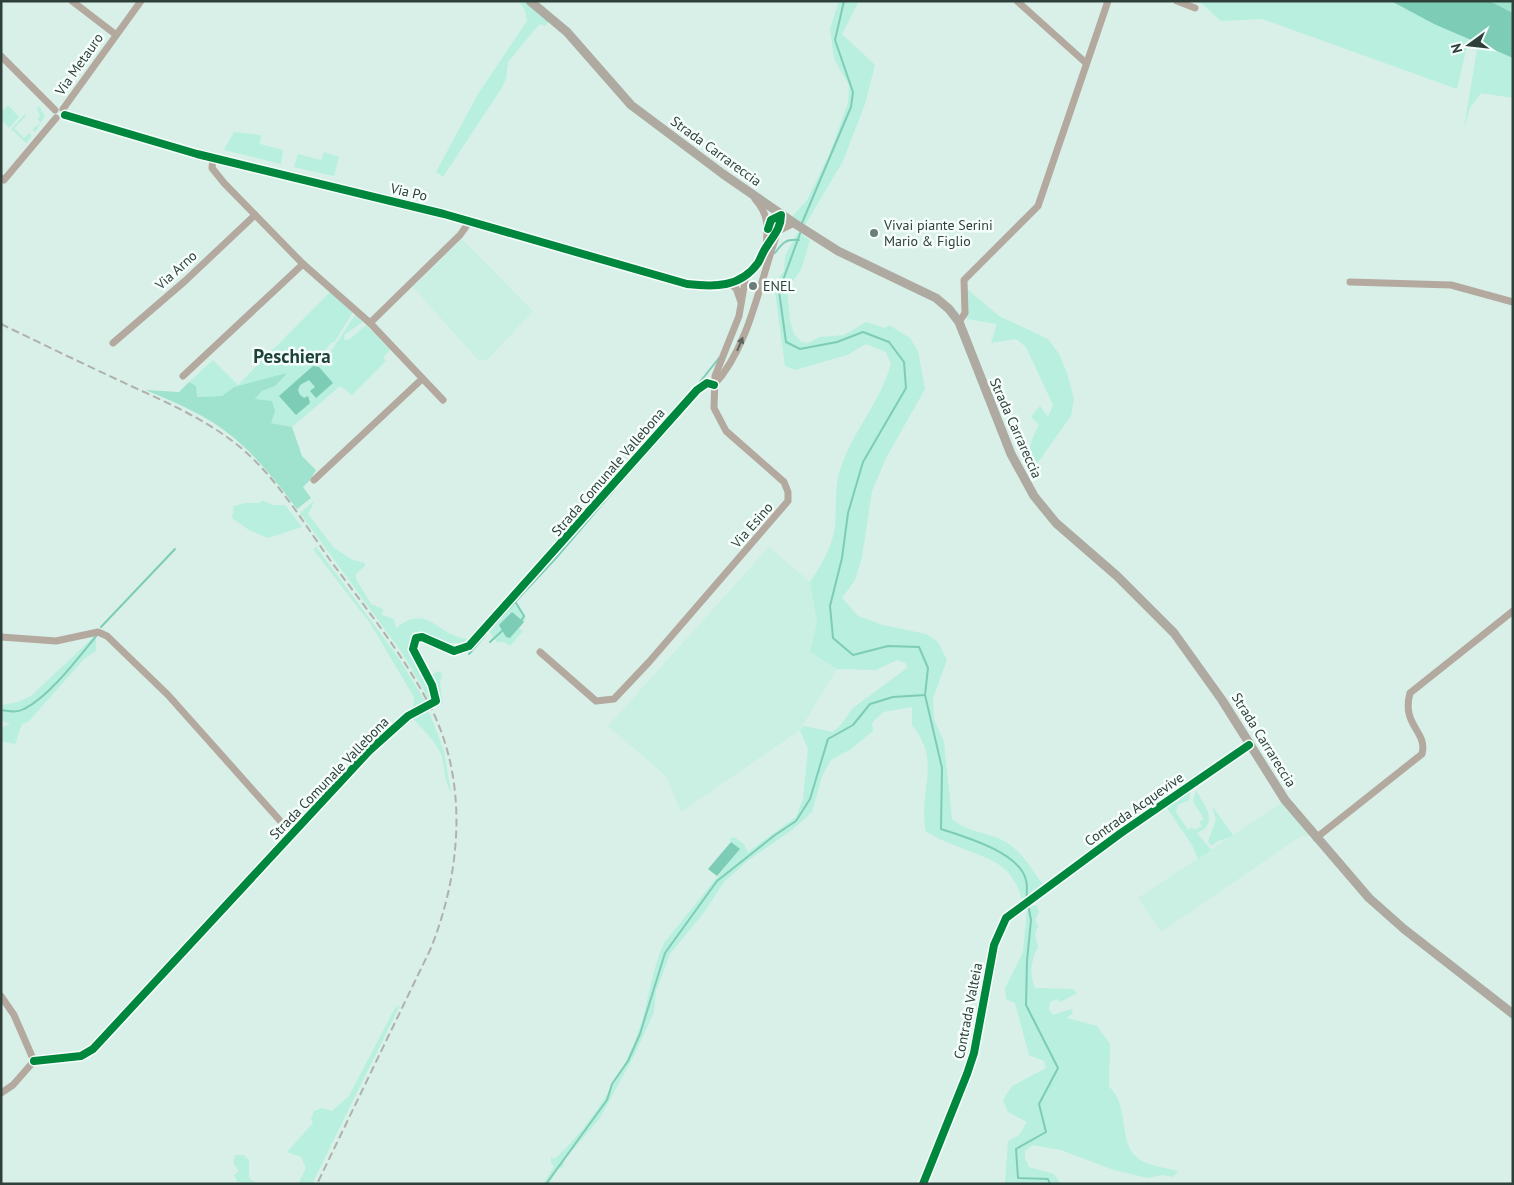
<svg xmlns="http://www.w3.org/2000/svg" width="1514" height="1185" font-family="'PT Sans',sans-serif">
<rect width="100%" height="100%" fill="#d8f0e8"/>
<g fill="#c9f0e3">
<polygon points="462,239 533,311 488,359 479,361 413,287"/>
<polygon points="769,547 810,582 817,622 810,652 837,669 800,730 681,812 666,776 608,726"/>
<polygon points="1283,802 1310,836 1301,836 1161,932 1138,898"/>
</g>
<g fill="#b8efde">
<polygon points="519,1 523,1 549,21 545,26 540,24 537,27 508,62 506,79 501,89 443,177 436,172 478,94 527,21 525,10"/>
<polygon points="839,1 859,1 842,34 875,65 865,104 843,161 805,225 792,217 807,200 830,153 848,103 849,85 834,59 830,29"/>
<polygon points="1199,1 1391,1 1434,24 1469,38 1457,89 1262,19 1221,21"/>
<polygon points="1478,43 1513,58 1513,98 1481,93 1470,108 1464,128"/>
<polygon points="8,105 19,117 9,128 1,120 1,112"/>
<polygon points="39,106 45,116 35,132 32,130 41,122 37,119 40,117 37,108"/>
<polygon points="25,114 26,116 14,128 24,138 29,133 32,136 26,143 11,129"/>
<polygon points="234,132 261,135 260,144 283,150 281,164 224,150"/>
<polygon points="324,152 339,157 334,176 294,167 298,154 321,160"/>
<path d="M798,232l12,8 -9,30 -14,19 3,32 4,13 7,8 7,1 12,-6 24,-2 22,-13 19,6 4,-3 21,13 8,13 7,38 -39,69 -14,33 -10,66 -7,23 -13,18 16,18 25,9 43,9 12,8 9,18 -14,38 1,21 10,23 8,77c14,13 34,13 50,21 19,9 29,29 41,45l-21,15c-10,-39 -35,-41 -68,-55 -10,-3 -19,-9 -28,-13 -9,-40 17,-70 -14,-107v-18l-29,5 -11,11 1,8 -22,18 -20,11 -9,16 -10,36 -20,18 -46,32 -22,20 -19,29 -35,43 -14,37 -2,21 -19,42 -35,64 -35,41 -2,8 -5,2 -9,15h-6l11,-17 -3,-5v-5l3,2 5,-4c35,-33 71,-91 84,-138 7,-25 10,-50 21,-74l75,-93 -10,-11 5,-2 10,7 4,8 48,-35 7,-18 5,-50 -8,-19 4,-4 28,6 7,-5 14,-19 54,-40 -1,-5 -9,-3 -21,10 -39,-1 -27,-17 7,-30 -7,-40c11,-16 22,-35 25,-55 2,-19 -1,-38 5,-57 12,-38 41,-69 51,-106l-5,-12 -20,-8 -19,11 -52,15 -10,-4 -11,-82 10,-13 1,-15z"/>
<path d="M967,289l32,27 49,23 11,15 8,19 7,26 -3,17 -35,49 3,15c-14,-22 -12,-32 0,-55l-8,-8 9,-11 8,11 5,-12 -27,-58 -10,-8 -25,4 6,-19 -30,-5z"/>
<polygon points="330,292 353,312 334,343 332,342 324,352 325,360 355,315 363,322 344,335 345,340 350,339 366,325 390,350 383,357 386,361 352,395 340,386 292,427 271,423 255,400 262,391 275,386 252,384 234,387 222,396 197,397 189,382 213,360 238,385"/>
<polygon points="262,500 272,505 285,505 302,527 268,538 249,530 232,518 234,506 245,503 260,503"/>
<path d="M315,500l-7,14 26,34 19,12 12,3v3l-9,8v5l15,25 12,5 -1,6 12,4 2,9c33,-26 40,8 72,11l17,-17c-13,30 -42,23 -65,11l-8,4 -2,12 14,25 8,21 -3,4 -26,-45 -103,-141z"/>
<polygon points="316,547 398,657 426,703 413,708 414,697 370,623 313,549"/>
<polygon points="516,601 526,617 524,622 512,612 511,638 519,628 523,631 510,646 504,642 497,642 488,630"/>
<polygon points="96,635 96,651 84,659 28,722 22,724 15,744 1,741 1,728 10,724 1,720 1,705 18,702 31,696"/>
<polygon points="437,671 442,673 440,684 443,707 431,676"/>
<path d="M428,709l16,42 7,41c-7,-10 -6,-26 -10,-38 -6,-14 -19,-25 -29,-37z"/>
<path d="M1191,787l-2,13 -11,5 -2,7 12,18 4,-3 2,3 8,-4 -3,-4 5,-3 -11,-18 3,-10c10,15 23,33 1,42l14,17 -13,9 -6,-14 -27,-40z"/>
<path d="M1212,806l21,29c-6,5 -13,3 -22,11l-3,-5 8,-21z"/>
<path d="M1033,905l4,1 2,6 -4,8 3,6 -3,8 3,13c-7,13 -9,26 -3,41l37,1 5,4 -17,9 -3,-3 -7,3 -1,8 4,5 18,-6 2,4 -6,5 30,8 13,18 -1,43c23,19 6,62 35,75 10,5 24,6 34,9l-5,6 -11,-2 -14,3 -34,-8 -53,-20 -28,-5 -8,6v7l4,9 25,7 7,10h-56l3,-43 11,-6 8,-13 -19,-10 -5,-12 9,-14 34,-18 -2,-7 -15,-6 -14,-52 -9,-4 -1,-11 18,-36 4,-42z"/>
<polygon points="400,1005 312,1184 298,1184 306,1168 301,1157 287,1152 313,1123 311,1119 314,1111 322,1108 332,1111 349,1096 395,1008"/>
<polygon points="235,1155 244,1155 249,1160 249,1178 257,1184 237,1182 234,1175 239,1171 233,1163"/>
</g>
<g fill="#9fe2ce">
<polygon points="1490,1 1513,1 1513,13"/>
<path d="M287,373l-12,13 -13,5 -7,8 17,2 3,10 -4,12 21,4 10,29 14,14 -6,10 -7,7 8,11 -14,11c-19,-26 -39,-51 -64,-72 -25,-21 -58,-35 -88,-47l34,2 10,-10 7,4 1,11 25,-1 12,-9z"/>
</g>
<g fill="#7dccb6">
<polygon points="1391,1 1490,1 1513,13 1513,58 1434,24"/>
<polygon points="313,366 319,367 333,383 316,398 310,391 315,387 309,380 300,385 298,390 300,395 304,398 308,396 310,403 296,415 279,396"/>
<polygon points="512,612 524,622 510,638 506,637 499,625"/>
<polygon points="731,842 740,849 717,876 708,869"/>
</g>
<g fill="none" stroke-linecap="round" stroke-linejoin="round">
<g stroke="#7dccb6" stroke-width="2">
<polyline points="802,223 851,107 853,92 835,40 844,1"/>
<path d="M775,253c8,-11 11,-14 24,-13"/>
<polyline points="696,387 719,358"/>
<polyline points="620,483 677,419"/>
<polyline points="516,603 524,616 521,621"/>
<polyline points="101,627 175,549"/>
<polyline points="488,631 556,558 615,489"/>
<polyline points="490,642 503,630"/>
<polyline points="469,654 486,634"/>
<path d="M925,695l17,73 -1,61c24,8 78,23 85,51 2,6 0,13 1,20"/>
<path d="M1,710c8,1 16,3 23,-1 26,-13 54,-51 73,-74"/>
<polyline points="1028,904 1031,920 1027,961 1026,1005 1058,1068 1039,1104 1046,1132 1016,1149 1018,1178 1048,1179 1050,1184"/>
<polyline points="546,1184 607,1100 612,1084 628,1061 640,1034 665,953 717,881 775,835 796,821 810,799 828,739 853,725 870,704 893,697 925,695 928,668 919,647 888,646 853,655 833,638 830,606 842,558 848,513 863,462 906,388 904,362 889,342 863,332 837,342 800,349 786,342 779,291 801,231"/>
</g>
<g stroke="#b4a99f" stroke-width="7">
<polyline points="72,1 115,34"/>
<polyline points="1017,1 1086,63"/>
<polyline points="1177,1 1195,8"/>
<polyline points="1,56 55,110"/>
<polyline points="63,109 141,1"/>
<path d="M65,115l132,39 247,60 243,70c27,3 53,4 71,-21 3,-5 5,-12 9,-17 7,-11 14,-18 14,-31l-10,5 -3,9"/>
<polyline points="213,158 212,168 224,183 303,264 370,323 443,400"/>
<polyline points="1,178 4,180 56,118"/>
<path d="M755,199c14,16 13,28 11,48"/>
<polyline points="1350,282 1451,285 1513,302"/>
<polyline points="730,284 736,288 741,302"/>
<polyline points="959,322 965,313 964,280 1038,206 1108,1"/>
<polyline points="370,323 460,235 470,221"/>
<polyline points="113,343 185,281 255,215"/>
<polyline points="183,376 303,264"/>
<path d="M714,385c36,-39 46,-105 64,-154l16,-8"/>
<polyline points="314,480 422,379"/>
<polyline points="1,637 56,641 98,632 107,636 168,695 292,834"/>
<polyline points="540,652 596,701 614,699 649,662 788,501 788,492 784,482 726,431 714,408 715,376 739,316 746,275"/>
<path d="M1316,838l106,-84c6,-23 -21,-28 -12,-61l103,-82"/>
<polyline points="1,996 14,1015 34,1061"/>
<polyline points="34,1061 81,1056 93,1049 369,751 408,716 436,701 432,685 413,649 416,638 422,637 454,651 469,646 697,390 707,383 714,385"/>
<polyline points="1,1093 13,1085 34,1061"/>
<polyline points="923,1184 967,1074 974,1053 994,945 1006,918 1121,833 1249,745"/>
</g>
<polyline stroke="#aeaaa1" stroke-width="9" points="530,1 567,32 631,105 723,174 794,223 838,251 936,298 949,309 959,322 1011,454 1034,496 1056,523 1117,576 1174,633 1222,700 1285,800 1369,898 1404,929 1513,1014"/>
<path stroke="#afb2ab" stroke-width="2" stroke-dasharray="8 4" stroke-linecap="butt" d="M1,324c43,21 87,42 130,62 35,16 69,31 100,54 41,30 70,79 99,120 35,47 73,94 100,146 39,76 31,166 1,242l-114,236"/>
<defs>
<g id="cycleway">
<path d="M65,115l132,39 247,60 243,70c27,3 53,4 71,-21 3,-5 5,-12 9,-17 7,-11 14,-18 14,-31l-10,5 -3,9"/>
<polyline points="34,1061 81,1056 93,1049 369,751 408,716 436,701 432,685 413,649 416,638 422,637 454,651 469,646 697,390 707,383 714,385"/>
<polyline points="923,1184 967,1074 974,1053 994,945 1006,918 1121,833 1249,745"/>
</g>
</defs>
<use href="#cycleway" stroke="#f6fefb" stroke-width="11"/>
<use href="#cycleway" stroke="#00873e" stroke-width="8"/>
</g>
<defs><path id="oneway-solid" d="M-6-.8H1V-3.2L6.5 0L1 3.2V.8H-6Z" transform="scale(1.25)"/></defs>
<use fill="#5e655e" href="#oneway-solid" transform="translate(740 344) rotate(-67)"/>
<g fill="#6a7e78" stroke="#f6fefb" stroke-width="2">
<circle cx="874" cy="233" r="5"/>
<circle cx="753" cy="286" r="5"/>
</g>
<g text-anchor="middle" stroke-width="5" stroke-linejoin="round" paint-order="stroke">
<g font-size="14" fill="#2f403b" stroke="#f6fefb">
<text transform="translate(79 64) rotate(-55)" y="5">Via Metauro</text>
<text transform="translate(716 151) rotate(36)" y="5">Strada Carrareccia</text>
<text transform="translate(409 192) rotate(13)" y="5">Via Po</text>
<text transform="translate(176 270) rotate(-42)" y="5">Via Arno</text>
<text transform="translate(1016 428) rotate(66)" y="5">Strada Carrareccia</text>
<text transform="translate(608 472) rotate(-49)" y="5">Strada Comunale Vallebona</text>
<text transform="translate(752 525) rotate(-49)" y="5">Via Esino</text>
<text transform="translate(1264 740) rotate(58)" y="5">Strada Carrareccia</text>
<text transform="translate(329 778) rotate(-46)" y="5">Strada Comunale Vallebona</text>
<text transform="translate(1134 809) rotate(-35)" y="5">Contrada Acquevive</text>
<text transform="translate(968 1011) rotate(-79)" y="5">Contrada Valteia</text>
</g>
<g font-size="14" fill="#2f403b" stroke="#f6fefb" text-anchor="start">
<text x="884" y="230">Vivai piante Serini<tspan x="884" dy="16">Mario &amp; Figlio</tspan></text>
<text x="763" y="291">ENEL</text>
</g>
<g font-size="19" font-weight="bold" fill="#1c4339" stroke="#f6fefb">
<text x="292" y="363">Peschiera</text>
</g>
</g>
<rect width="1514" height="1185" fill="none" stroke="#2f403b" stroke-width="5"/>
<g transform="translate(1469 45) rotate(255)" stroke="#f6fefb" stroke-width="4" paint-order="stroke">
<path d="M0-4L9 19L0 12L-9 19Z" fill="#2f403b"/>
<text y="-8" font-size="14" font-weight="bold" text-anchor="middle" fill="#2f403b">N</text>
</g>
</svg>
